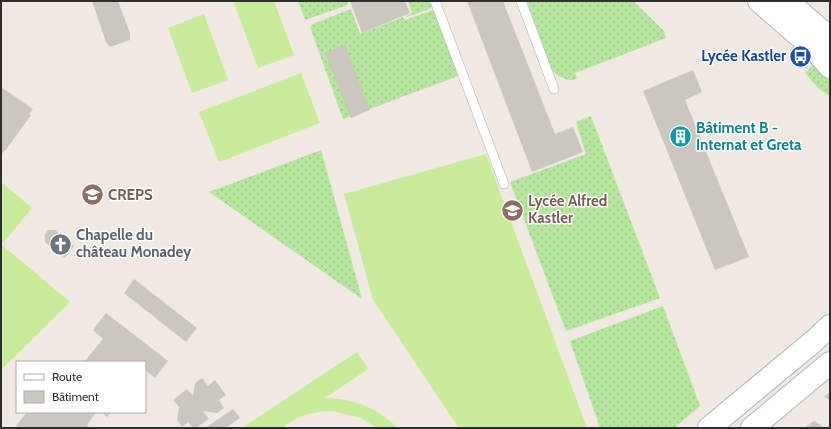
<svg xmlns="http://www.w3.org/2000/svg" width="831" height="429" font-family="Cabin,sans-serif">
<defs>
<pattern id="grass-dots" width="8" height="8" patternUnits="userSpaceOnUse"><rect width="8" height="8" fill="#b6e59e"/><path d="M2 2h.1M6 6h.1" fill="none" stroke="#9dc588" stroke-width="1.8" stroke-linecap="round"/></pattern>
</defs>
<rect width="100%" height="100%" fill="#efe9e1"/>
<g fill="url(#grass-dots)">
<polygon points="298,1 347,1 348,5 305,20"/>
<polygon points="408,1 429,1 432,8 407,17 406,16 412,13"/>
<path d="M527,1h106l31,30 2,7 -91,35 2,6c-10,3 -19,-2 -26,-10z"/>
<polygon points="351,9 360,34 403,17 405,20 433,10 458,76 343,119 310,27 313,24"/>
<path d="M815,62l15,19v15c-11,-5 -17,-14 -25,-23z"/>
<polygon points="591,116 660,298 566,331 510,182 586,154 576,122"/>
<polygon points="321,150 362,299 209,192"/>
<polygon points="663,306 700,406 674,428 600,428 570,341"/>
</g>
<g fill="#c9ec9a">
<polygon points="239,1 274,1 294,55 258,68 234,3"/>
<polygon points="204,14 228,80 192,93 168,28"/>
<polygon points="301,73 320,123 219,162 199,112"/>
<polygon points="486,154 587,428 459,428 373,300 344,194"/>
<polygon points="1,182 32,208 3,243 1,241"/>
<polygon points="1,244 70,302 1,370"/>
<path d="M357,352l11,17 -43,29c29,0 52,10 73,30h-20l-20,-11 -26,-6 -14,1 -13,3 -12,5 -12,8h-39z"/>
</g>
<g fill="#cbc7bf">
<polygon points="92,1 118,1 130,33 130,40 110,47 106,42"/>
<polygon points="350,1 405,1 410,13 362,33"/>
<polygon points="467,1 503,1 555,134 573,127 583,152 532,172"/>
<polygon points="345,45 370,110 351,118 325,53"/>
<polygon points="794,46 809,62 806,65 790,50"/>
<polygon points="693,70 702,92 685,100 749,257 715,270 643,91"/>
<polygon points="1,87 33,109 29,114 31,115 5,151 4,151 1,155"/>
<polygon points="48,230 55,230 74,246 65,258 45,242 45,234"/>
<polygon points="134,279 197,328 186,342 124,293"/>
<polygon points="106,313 168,361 155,378 145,370 145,362 84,362 103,339 93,330"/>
<polygon points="202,378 208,386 215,380 226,395 219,400 224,408 217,413 203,411 209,419 196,428 193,428 188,422 182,427 177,420 179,407 173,400 187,389 193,396 195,383"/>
<polygon points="830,392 830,400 824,397"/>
<polygon points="233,409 240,418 225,428 205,428"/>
<polygon points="27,412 96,412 87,425 90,428 19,428 16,426"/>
<polygon points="101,412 111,412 107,417"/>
<polygon points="814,421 816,422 825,428 804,428"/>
</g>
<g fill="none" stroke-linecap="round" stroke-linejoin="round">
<defs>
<g id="service">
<polyline points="435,1 504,184"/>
<polyline points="521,1 554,89"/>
</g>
<g id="tertiary">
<polyline points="759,1 812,47 830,67"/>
<polyline points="787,1 823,32 830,40"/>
</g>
<g id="secondary">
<polyline points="709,428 814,341 830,326"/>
<polyline points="752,428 830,363"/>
</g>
</defs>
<use href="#service" stroke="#b4b7c1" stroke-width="10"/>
<use href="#tertiary" stroke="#b4b7c1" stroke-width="24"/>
<use href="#secondary" stroke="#b4b7c1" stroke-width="24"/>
<use href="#service" stroke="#fff" stroke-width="9"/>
<use href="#tertiary" stroke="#fff" stroke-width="22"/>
<use href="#secondary" stroke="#fff" stroke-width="22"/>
</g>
<defs>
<symbol id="bus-disc" viewBox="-11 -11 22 22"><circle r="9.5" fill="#1a4fb4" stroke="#fff"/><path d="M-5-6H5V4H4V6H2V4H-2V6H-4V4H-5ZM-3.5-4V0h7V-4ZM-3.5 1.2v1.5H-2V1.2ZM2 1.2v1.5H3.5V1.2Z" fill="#fff"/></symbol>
<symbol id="building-disc" viewBox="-11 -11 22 22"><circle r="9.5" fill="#0f9aa8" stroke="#fff"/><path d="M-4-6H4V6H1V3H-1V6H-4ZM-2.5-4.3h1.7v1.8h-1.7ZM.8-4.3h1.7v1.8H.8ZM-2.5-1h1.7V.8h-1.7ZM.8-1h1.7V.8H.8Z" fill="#fff"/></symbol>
<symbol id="university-disc" viewBox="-11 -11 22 22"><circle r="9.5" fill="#8d6e63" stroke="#fff"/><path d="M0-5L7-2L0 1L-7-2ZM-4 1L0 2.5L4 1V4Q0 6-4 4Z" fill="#fff"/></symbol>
<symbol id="school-disc" viewBox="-11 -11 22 22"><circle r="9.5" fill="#8d6e63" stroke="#fff"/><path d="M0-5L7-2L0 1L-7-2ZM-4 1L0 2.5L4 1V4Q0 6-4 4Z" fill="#fff"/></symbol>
<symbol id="church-disc" viewBox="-11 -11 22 22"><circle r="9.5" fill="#6b7280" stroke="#fff"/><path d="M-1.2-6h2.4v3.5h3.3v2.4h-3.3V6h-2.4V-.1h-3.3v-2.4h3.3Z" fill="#fff"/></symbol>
</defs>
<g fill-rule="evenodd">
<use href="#bus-disc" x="788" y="44" width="25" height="25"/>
<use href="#building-disc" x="668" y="124" width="25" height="25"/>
<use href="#university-disc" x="80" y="182" width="25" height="25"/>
<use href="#school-disc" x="500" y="198" width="25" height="25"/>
<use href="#church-disc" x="48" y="232" width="25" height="25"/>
</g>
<g text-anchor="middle" stroke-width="3" stroke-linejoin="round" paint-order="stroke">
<g font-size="15" font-weight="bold" fill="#164399" stroke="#fff" text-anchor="end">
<text x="786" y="61">Lycée Kastler</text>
</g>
<g font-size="15" font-weight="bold" fill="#0d838f" stroke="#fff" text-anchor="start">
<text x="696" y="133">Bâtiment B -<tspan x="696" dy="17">Internat et Greta</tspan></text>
</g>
<g font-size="15" font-weight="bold" fill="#785e54" stroke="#fff" text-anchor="start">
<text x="108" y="200">CREPS</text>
<text x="528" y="206">Lycée Alfred<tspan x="528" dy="17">Kastler</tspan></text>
</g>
<g font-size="15" font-weight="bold" fill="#5b616d" stroke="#fff" text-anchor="start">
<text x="76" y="240">Chapelle du<tspan x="76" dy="17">château Monadey</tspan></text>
</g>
</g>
<rect width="831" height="429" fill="none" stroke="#2e2e2e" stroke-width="4"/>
<rect x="16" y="361" width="130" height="52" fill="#ffffff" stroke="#ababab"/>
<rect x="24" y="374" width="20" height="6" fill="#ffffff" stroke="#ababab"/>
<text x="52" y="381" font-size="12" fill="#2e2e2e">Route</text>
<rect x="24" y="391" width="20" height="12" fill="#cbc7bf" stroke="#ababab"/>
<text x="52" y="401" font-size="12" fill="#2e2e2e">Bâtiment</text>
</svg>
